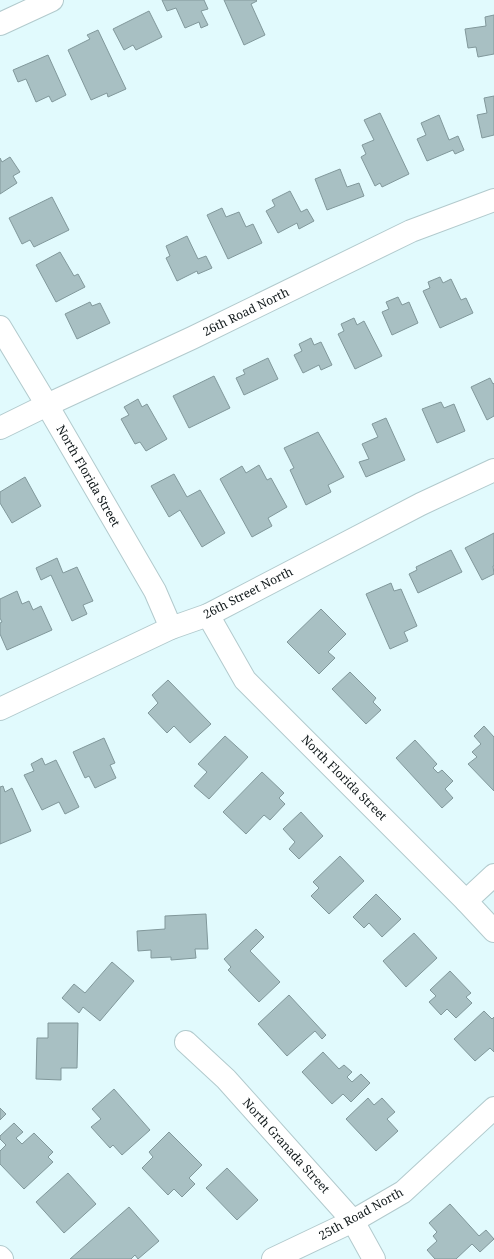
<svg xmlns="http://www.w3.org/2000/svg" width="494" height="1259" font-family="'Noto Serif',serif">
<rect width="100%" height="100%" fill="#e1fafd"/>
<g fill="#a8c0c3" stroke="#81989b">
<polygon points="162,0 204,0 208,9 201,11 208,25 201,28 199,22 185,28 176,8 167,11"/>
<polygon points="224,0 256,0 257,1 251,4 265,35 244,45"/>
<polygon points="149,11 162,37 136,50 133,45 124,50 113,29"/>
<polygon points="494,15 494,54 478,57 476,47 468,48 465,29 486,26 485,17"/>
<polygon points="98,30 126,89 108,97 107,93 91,100 68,50 90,39 87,35"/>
<polygon points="48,55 66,95 52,102 49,96 36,102 26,79 18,82 13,70"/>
<polygon points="494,96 494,135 482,138 477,115 487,113 484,98"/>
<polygon points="380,113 409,174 382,187 380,183 375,186 361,157 366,154 362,145 374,140 364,120"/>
<polygon points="439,115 449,140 458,136 464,150 455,154 453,150 427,161 417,139 426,135 421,123"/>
<polygon points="10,157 20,172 13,176 17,183 0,194 0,158 2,162"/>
<polygon points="340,169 347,187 359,183 364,196 327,210 315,179"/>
<polygon points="290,191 301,212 307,209 314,221 299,229 297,223 278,233 266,211 275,206 272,200"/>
<polygon points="52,197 69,230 34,247 30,240 22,244 9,218"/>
<polygon points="222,208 226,217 239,212 246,227 253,224 262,243 228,259 207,215"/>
<polygon points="187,236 198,259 206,256 212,268 198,274 197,271 177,281 166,258 170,256 166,246"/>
<polygon points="60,252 74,276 78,274 85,287 56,302 36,265"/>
<polygon points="440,277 443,283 451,279 461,300 466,298 473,313 440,328 423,291 430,288 428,282"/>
<polygon points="398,297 402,305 409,302 418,323 392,335 382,312 389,309 386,302"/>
<polygon points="90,302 92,306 100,303 110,323 77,339 65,314"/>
<polygon points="354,318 357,325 364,321 382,356 355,369 338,334 344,331 341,324"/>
<polygon points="311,338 314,345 321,342 332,365 321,370 319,365 303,373 294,355 302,351 299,344"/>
<polygon points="268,358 278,379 244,395 236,378 245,374 243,370"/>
<polygon points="214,376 230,408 189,428 173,396"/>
<polygon points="490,378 493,384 494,383 494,416 487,420 471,387"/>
<polygon points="138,399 142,407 147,404 167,439 146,451 140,442 135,444 121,419 129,415 124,407"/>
<polygon points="441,402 444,408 454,404 465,431 437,443 422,409"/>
<polygon points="386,418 405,460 366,477 359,462 369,459 362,444 378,437 372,424"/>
<polygon points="318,432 344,477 328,485 331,492 306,505 290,470 294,468 284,448"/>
<polygon points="259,465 267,480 271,478 287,507 268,518 272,526 252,537 220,479 242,466 246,473"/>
<polygon points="174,474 187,497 200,490 225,533 202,547 180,510 169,517 151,486"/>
<polygon points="25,477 41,506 12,523 0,503 0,492"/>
<polygon points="494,533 494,566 493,566 494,574 482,580 465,548"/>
<polygon points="451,550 462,572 418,593 409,574 417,570 416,567"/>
<polygon points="57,558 63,573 77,567 93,601 83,605 87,614 72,621 51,575 41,580 36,568"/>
<polygon points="391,583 394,591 401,589 417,626 404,632 408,641 390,649 366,594"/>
<polygon points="17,591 22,604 29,601 33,610 41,606 52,630 7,650 0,634 0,623 2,622 0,618 0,599"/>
<polygon points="321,609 346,634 328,652 335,658 319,674 287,642"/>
<polygon points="350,672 376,698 373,702 381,710 366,724 332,689"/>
<polygon points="168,680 211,724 190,743 174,726 167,733 148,713 158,703 152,695"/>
<polygon points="484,726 494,737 494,791 468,764 477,757 472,752 481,744 474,736"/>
<polygon points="225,736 248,757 209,799 194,786 207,772 198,764"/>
<polygon points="104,738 115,763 110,765 116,778 95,788 89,776 85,778 73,752"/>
<polygon points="415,740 437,764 433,768 438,773 442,770 453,781 445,789 453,798 442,808 396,758"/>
<polygon points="42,758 45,765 56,760 79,807 65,814 59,802 42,810 24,775 34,771 31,764"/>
<polygon points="262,772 284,793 279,798 285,804 270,820 264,815 246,834 223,812"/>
<polygon points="3,786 5,792 12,788 31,831 0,844 0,787"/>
<polygon points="301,812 323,836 299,859 289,849 295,842 283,829"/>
<polygon points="340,856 364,881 329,914 311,896 319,888 313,882"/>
<polygon points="376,894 401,919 382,937 369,923 364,928 353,917"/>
<polygon points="206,914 208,949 195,949 196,958 171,960 171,957 151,958 151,950 138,951 137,931 165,929 165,916"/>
<polygon points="256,929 264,937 250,951 280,982 259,1002 228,970 231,967 224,959"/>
<polygon points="414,933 437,958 406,987 383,961"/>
<polygon points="112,962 134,981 100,1021 83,1007 79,1013 62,998 74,984 85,993"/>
<polygon points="450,971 471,993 466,997 472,1003 456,1018 447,1009 441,1015 429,1002 436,996 430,990"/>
<polygon points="289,995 326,1035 322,1039 315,1031 287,1056 258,1024"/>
<polygon points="484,1011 492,1019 494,1017 494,1052 490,1048 475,1061 454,1039"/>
<polygon points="48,1023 78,1023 77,1068 61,1068 61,1080 36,1079 37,1038 48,1038"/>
<polygon points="323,1052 339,1069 344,1065 352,1072 347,1077 352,1082 361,1074 370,1083 351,1102 343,1094 332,1104 302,1072"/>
<polygon points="114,1089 150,1130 122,1155 113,1145 110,1148 91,1127 101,1119 92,1109"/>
<polygon points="368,1098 374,1105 382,1098 395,1112 387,1119 398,1131 376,1151 346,1119"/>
<polygon points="0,1108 6,1114 0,1120"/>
<polygon points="14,1123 23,1132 16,1138 22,1144 34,1133 53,1152 48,1157 53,1162 24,1189 0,1164 0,1151 6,1145 0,1139 0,1136"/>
<polygon points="169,1132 202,1165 189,1178 195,1184 182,1197 174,1189 168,1195 142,1168 153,1157 149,1152"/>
<polygon points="227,1168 258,1200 237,1220 206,1188"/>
<polygon points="68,1173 96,1204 64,1233 36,1202"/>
<polygon points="450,1204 479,1236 486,1230 494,1239 480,1252 472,1244 456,1259 435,1259 427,1250 437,1241 433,1236 437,1232 429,1223"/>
<polygon points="129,1207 159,1241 138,1259 135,1255 131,1259 70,1259"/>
</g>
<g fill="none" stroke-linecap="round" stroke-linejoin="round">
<defs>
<g id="minor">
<polyline points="0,24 52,0"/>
<polyline points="0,327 47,405 155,591 171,628"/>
<polyline points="0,428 47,405 192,338 411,231 494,200"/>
<polyline points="208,615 245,680 466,901 494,931"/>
<polyline points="0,709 171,628 208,615 421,504 494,470"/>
<polyline points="466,901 494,875"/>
<polyline points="186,1042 226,1079 353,1221 374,1259"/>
<polyline points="0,1257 2,1259"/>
<polyline points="273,1259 353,1221 403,1192 494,1108"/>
</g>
</defs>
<use href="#minor" stroke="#b2cacd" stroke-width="24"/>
<use href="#minor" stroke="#fff" stroke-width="22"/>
</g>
<g text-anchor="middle" stroke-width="3" stroke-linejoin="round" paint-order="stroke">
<g font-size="12" fill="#10181a" stroke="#fff">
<text transform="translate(246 312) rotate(-26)" y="4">26th Road North</text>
<text transform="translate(88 476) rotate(60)" y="4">North Florida Street</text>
<text transform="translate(248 593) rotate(-27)" y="4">26th Street North</text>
<text transform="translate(344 778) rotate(45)" y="4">North Florida Street</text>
<text transform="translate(286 1146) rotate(48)" y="4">North Granada Street</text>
<text transform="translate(361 1214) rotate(-29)" y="4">25th Road North</text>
</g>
</g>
</svg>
